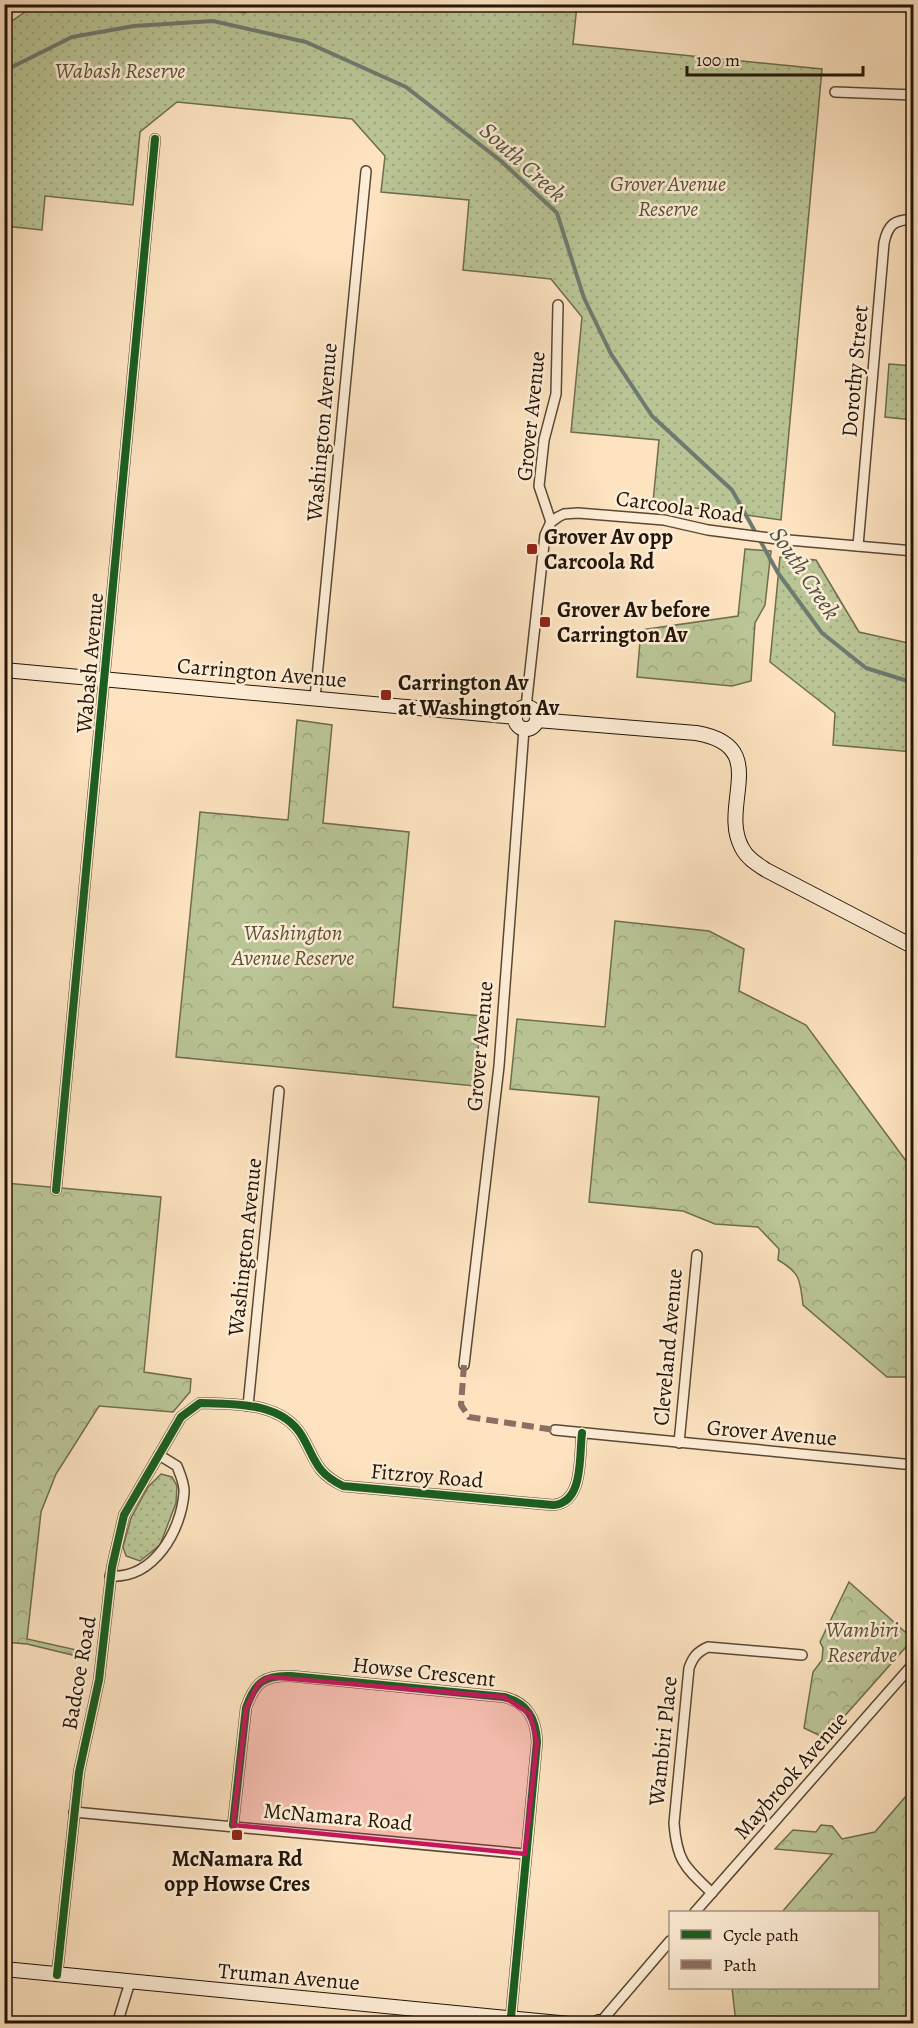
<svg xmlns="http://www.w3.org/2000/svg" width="918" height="2028" font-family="Alegreya,serif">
<defs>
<pattern id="forest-crowns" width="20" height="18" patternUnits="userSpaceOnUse" patternTransform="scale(1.5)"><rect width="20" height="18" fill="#bac596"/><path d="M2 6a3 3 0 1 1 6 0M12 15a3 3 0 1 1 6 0" fill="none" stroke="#a0a880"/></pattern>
<pattern id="park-dots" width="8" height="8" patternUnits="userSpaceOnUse" patternTransform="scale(1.5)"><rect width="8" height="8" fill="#bac596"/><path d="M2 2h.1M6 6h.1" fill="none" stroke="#a0a880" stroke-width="1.8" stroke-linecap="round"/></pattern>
</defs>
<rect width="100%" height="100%" fill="#fde3c0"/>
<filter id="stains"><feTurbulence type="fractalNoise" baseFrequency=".00333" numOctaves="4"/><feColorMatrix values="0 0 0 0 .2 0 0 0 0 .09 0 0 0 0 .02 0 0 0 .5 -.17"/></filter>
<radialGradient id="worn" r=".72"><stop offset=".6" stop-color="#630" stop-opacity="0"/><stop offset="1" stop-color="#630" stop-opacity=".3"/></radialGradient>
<g fill="url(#forest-crowns)" stroke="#6e6d4e" stroke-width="1.5">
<polygon points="745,549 771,551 765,605 755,623 751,681 732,686 637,677 641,630 738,616"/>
<polygon points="297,720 332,725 323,823 409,832 393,1007 481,1016 475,1086 176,1057 200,812 288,820"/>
<path d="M615,921l94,10 35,18 -5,42 67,34 106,144 -2,2 -4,42 8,2 -1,162h-26l-84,-72c-3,-24 -2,-32 -25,-45l1,-11 -21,-22 -43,-3 -32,-13 -94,-9 10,-105 -89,-8 7,-70 88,8z"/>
<polygon points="5,1183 161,1197 144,1372 191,1379 190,1392 173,1412 99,1406 56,1474 41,1512 27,1639 90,1653 89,1659 27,1644 5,1642"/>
<polygon points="849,1582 913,1639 825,1738 804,1728 813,1672 822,1660 823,1648 820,1642"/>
<polygon points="913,1788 913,2023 736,2023 732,1988 878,1988 878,1912 782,1912 832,1854 775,1849 793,1830 816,1832 821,1825 832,1826 842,1839 875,1832"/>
</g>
<g fill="url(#park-dots)" stroke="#6e6d4e" stroke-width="1.5">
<polygon points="35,5 200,4 200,7 245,13 246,4 577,5 573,44 822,69 781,520 653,502 659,440 571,432 582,317 551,279 463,270 469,200 381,192 385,156 352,119 177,102 140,132 133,205 45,196 42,230 5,226 5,26"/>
<polygon points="889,364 913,366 913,420 885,417"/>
<polygon points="780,557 816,560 859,632 913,644 913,752 833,745 835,713 770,662"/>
<polygon points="161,1474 172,1477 177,1486 176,1503 160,1545 140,1561 126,1556 123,1547 131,1518 148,1487"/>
</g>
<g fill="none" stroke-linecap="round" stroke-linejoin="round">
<polyline stroke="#6e7a70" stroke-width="4" points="4,71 72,37 134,26 213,21 306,42 406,87 501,161 557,213 584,298 611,354 652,416 732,490 778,573 822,633 866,668 914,683"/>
<defs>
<g id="street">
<polyline points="835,92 914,95"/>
<polyline points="551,522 539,486 544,440 556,394 558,305"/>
<path d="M858,546l26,-303c4,-19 10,-23 30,-24"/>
<polyline points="315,698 366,171"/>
<polyline points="526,707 545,535 551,522 558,517 564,514 578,513 664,520 708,530 777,539 914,551"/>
<polyline points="56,1190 155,139"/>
<polyline points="464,1365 499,1066 524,729"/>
<polyline points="248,1406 279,1091"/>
<polyline points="555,1430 914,1465"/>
<polyline points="679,1443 697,1255"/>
<path d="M110,1576c44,3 71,-45 74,-83 1,-8 -4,-19 -7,-27l-18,-11"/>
<polyline points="74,1812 525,1854"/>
<path d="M233,1825l13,-117c9,-26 18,-33 45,-32l213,21c24,6 32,22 33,45l-26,275"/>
<path d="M712,1893c-27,-26 -35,-31 -38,-70l15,-155c4,-11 8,-16 19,-21l94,8"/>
<polyline points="695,1912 914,1663"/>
<path d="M57,1975l22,-203 20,-92 13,-113 12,-52 57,-98 19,-14c35,1 82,-1 102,33 14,24 13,36 41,50l210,19c31,-2 26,-49 29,-72"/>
<polyline points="117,2024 130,1982"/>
<polyline points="599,2024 670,1941"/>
</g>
<g id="secondary">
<polyline points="4,670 515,717"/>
<circle cx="526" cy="718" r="11"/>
<path d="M537,720l159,13c77,13 22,72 46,115 5,10 15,16 24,22l148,77"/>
<polyline points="4,1969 570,2024"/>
<polyline points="596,2024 599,2022"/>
</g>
</defs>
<use href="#street" stroke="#594835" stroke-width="12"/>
<use href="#secondary" stroke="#221507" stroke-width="16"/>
<use href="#street" stroke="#feedd6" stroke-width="9"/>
<use href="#secondary" stroke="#feedd6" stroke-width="14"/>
<polyline stroke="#8d6e63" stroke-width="6" stroke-dasharray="12 6" stroke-linecap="butt" points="464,1365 461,1405 469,1417 555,1430"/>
<defs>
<g id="cycleway">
<polyline points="56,1190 155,139"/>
<path d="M233,1825l13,-117c9,-26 18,-33 45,-32l213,21c24,6 32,22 33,45l-26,275"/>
<path d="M57,1975l22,-203 20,-92 13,-113 12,-52 57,-98 19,-14c35,1 82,-1 102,33 14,24 13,36 41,50l210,19c31,-2 26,-49 29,-72"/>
</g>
</defs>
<use href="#cycleway" stroke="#feedd6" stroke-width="11"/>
<use href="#cycleway" stroke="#1b5e20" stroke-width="8"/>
</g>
<path fill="#c2185b" fill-opacity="0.2" stroke="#c2185b" stroke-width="4.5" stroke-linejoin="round" d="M269,1677l235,20 26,17 7,28 -12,112 -292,-29 13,-117 12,-24z"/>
<g fill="#8f2418" stroke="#feedd6" stroke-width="2">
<rect x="526" y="543" width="12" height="12" rx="3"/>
<rect x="539" y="616" width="12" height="12" rx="3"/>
<rect x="380" y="689" width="12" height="12" rx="3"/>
<rect x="231" y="1829" width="12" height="12" rx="3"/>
</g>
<g text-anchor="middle" stroke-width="5" stroke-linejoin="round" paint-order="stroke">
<g font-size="22" font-style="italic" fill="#575339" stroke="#feedd6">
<text x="120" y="78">Wabash Reserve</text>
<text x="668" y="191">Grover Avenue<tspan x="668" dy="25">Reserve</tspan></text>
<text x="293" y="940">Washington<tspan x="293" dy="25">Avenue Reserve</tspan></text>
<text x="862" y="1637">Wambiri<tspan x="862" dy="25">Reserdve</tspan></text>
</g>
<g font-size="22" fill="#221507" stroke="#feedd6">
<text transform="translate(854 371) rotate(-85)" y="8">Dorothy Street</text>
<text transform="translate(530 416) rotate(-84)" y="8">Grover Avenue</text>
<text transform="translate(321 432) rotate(-85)" y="8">Washington Avenue</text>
<text transform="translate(680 506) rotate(8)" y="8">Carcoola Road</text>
<text transform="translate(89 663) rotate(-85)" y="8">Wabash Avenue</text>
<text transform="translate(262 672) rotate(5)" y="8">Carrington Avenue</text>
<text transform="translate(479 1046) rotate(-85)" y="8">Grover Avenue</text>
<text transform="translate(244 1247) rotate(-84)" y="8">Washington Avenue</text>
<text transform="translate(667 1347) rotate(-85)" y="8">Cleveland Avenue</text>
<text transform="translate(772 1432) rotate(5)" y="8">Grover Avenue</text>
<text transform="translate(427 1475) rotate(5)" y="8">Fitzroy Road</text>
<text transform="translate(424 1671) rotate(6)" y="8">Howse Crescent</text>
<text transform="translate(78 1673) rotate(-80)" y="8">Badcoe Road</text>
<text transform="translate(662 1741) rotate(-84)" y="8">Wambiri Place</text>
<text transform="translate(790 1775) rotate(-49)" y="8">Maybrook Avenue</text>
<text transform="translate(338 1816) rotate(5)" y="8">McNamara Road</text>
<text transform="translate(289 1976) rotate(5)" y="8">Truman Avenue</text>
</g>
<g font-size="22" font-weight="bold" fill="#221507" stroke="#feedd6" text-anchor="start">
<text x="544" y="544">Grover Av opp<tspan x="544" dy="25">Carcoola Rd</tspan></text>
<text x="557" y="617">Grover Av before<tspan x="557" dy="25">Carrington Av</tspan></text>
<text x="398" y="690">Carrington Av<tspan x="398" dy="25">at Washington Av</tspan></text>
<text x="237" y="1866" text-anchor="middle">McNamara Rd<tspan x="237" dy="25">opp Howse Cres</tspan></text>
</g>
<g font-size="24" font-style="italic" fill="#4e5044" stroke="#feedd6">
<text transform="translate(523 162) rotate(42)" y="8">South Creek</text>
<text transform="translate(805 573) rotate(56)" y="8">South Creek</text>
</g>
</g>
<rect width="918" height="2028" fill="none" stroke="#fde3c0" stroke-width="24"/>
<rect x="6" y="6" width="906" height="2016" fill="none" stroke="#221507" stroke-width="3"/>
<rect x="12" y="12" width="894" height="2004" fill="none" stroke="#221507" stroke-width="1.5"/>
<rect x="669" y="1911" width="210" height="78" fill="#feedd6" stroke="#a69783" stroke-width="1.5"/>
<rect x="681" y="1930" width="30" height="9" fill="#1b5e20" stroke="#a69783" stroke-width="1.5"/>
<text x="723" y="1941" font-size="18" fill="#221507">Cycle path</text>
<rect x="681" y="1960" width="30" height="9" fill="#8d6e63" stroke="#a69783" stroke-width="1.5"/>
<text x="723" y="1971" font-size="18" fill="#221507">Path</text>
<path d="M687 66v9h176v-9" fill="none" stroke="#221507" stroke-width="3"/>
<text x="696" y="66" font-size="18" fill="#221507" stroke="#feedd6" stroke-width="4.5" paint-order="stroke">100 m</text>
<rect width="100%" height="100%" filter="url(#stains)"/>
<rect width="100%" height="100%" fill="url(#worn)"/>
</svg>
